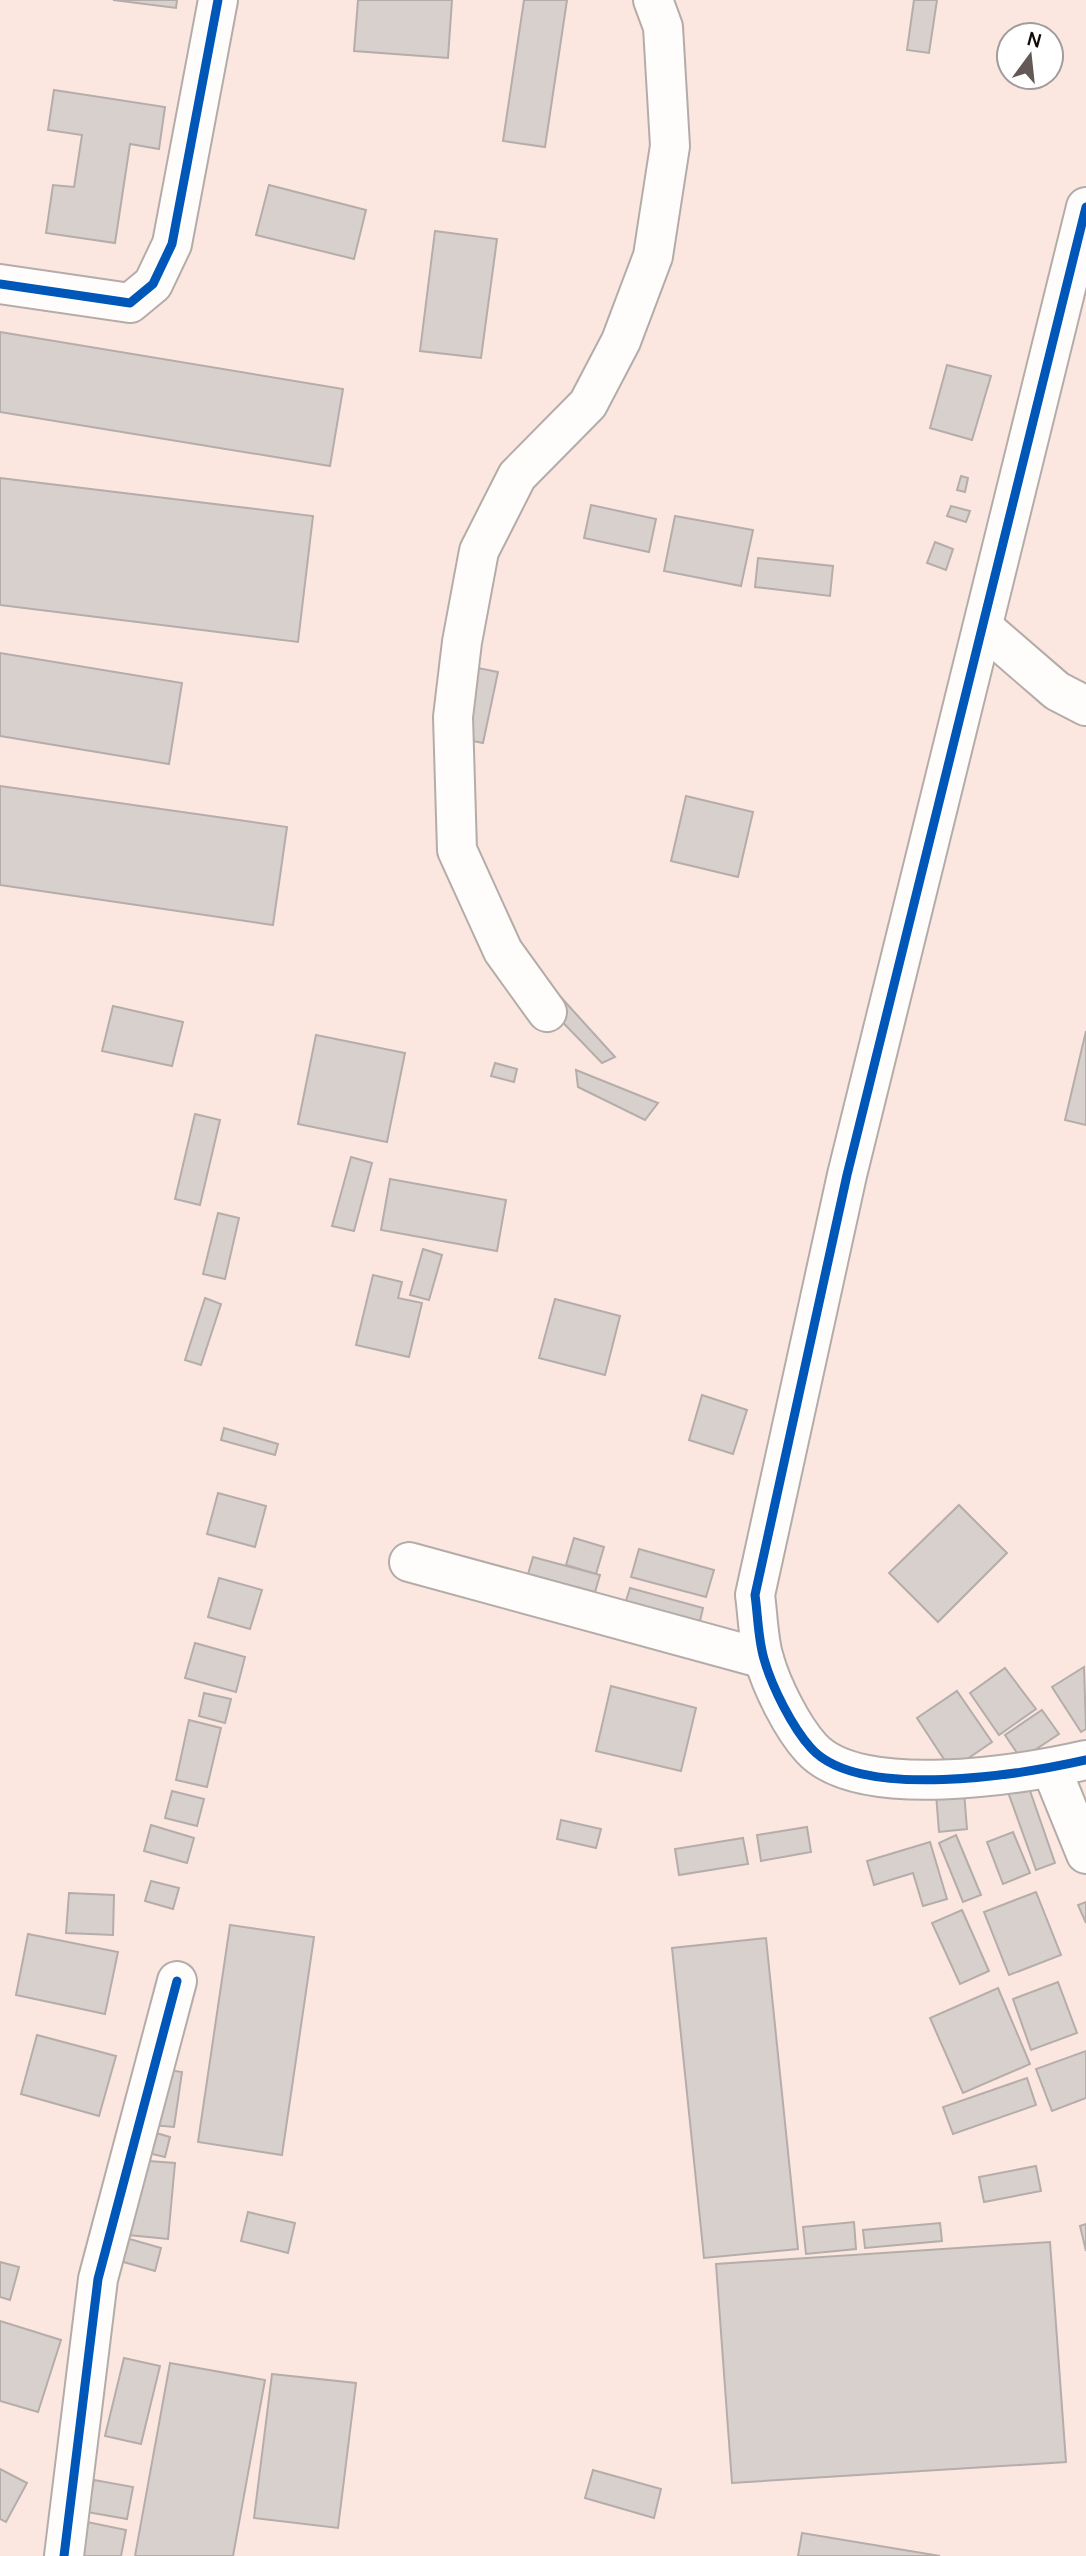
<svg xmlns="http://www.w3.org/2000/svg" width="1086" height="2556" font-family="Manrope,sans-serif">
<rect width="100%" height="100%" fill="#f7f0ee"/>
<path fill="#fbe7e0" fill-rule="evenodd" d="M0,0h1086v2556h-1086zM1009,35h42v42h-42z"/>
<g fill="#d8d0cc" stroke="#b5adaa" stroke-width="2">
<polygon points="113,0 177,0 176,8"/>
<polygon points="358,0 452,0 448,58 354,51"/>
<polygon points="524,0 567,0 545,147 503,141"/>
<polygon points="914,0 937,0 929,53 907,50"/>
<polygon points="54,90 165,107 159,149 130,144 115,243 46,233 53,185 74,187 82,135 48,130"/>
<polygon points="269,185 366,210 354,259 256,235"/>
<polygon points="435,231 497,239 481,358 420,351"/>
<polygon points="0,332 343,389 330,466 0,412"/>
<polygon points="947,365 991,376 972,440 930,428"/>
<polygon points="961,476 968,478 965,492 957,490"/>
<polygon points="0,478 313,516 298,642 0,605"/>
<polygon points="591,505 656,519 649,552 584,538"/>
<polygon points="951,506 970,511 966,522 947,516"/>
<polygon points="675,516 753,530 741,586 664,571"/>
<polygon points="935,542 953,549 946,570 927,563"/>
<polygon points="758,558 833,566 830,596 755,587"/>
<polygon points="0,653 182,683 169,764 0,736"/>
<polygon points="478,668 498,672 483,743 463,739"/>
<polygon points="0,786 287,827 273,925 0,885"/>
<polygon points="686,796 753,812 738,877 671,861"/>
<polygon points="558,994 615,1057 602,1063 546,1005"/>
<polygon points="113,1006 183,1022 172,1066 102,1051"/>
<polygon points="1086,1031 1086,1125 1065,1120"/>
<polygon points="316,1035 405,1053 387,1142 298,1124"/>
<polygon points="495,1063 517,1069 514,1082 491,1076"/>
<polygon points="576,1070 658,1103 645,1120 578,1087"/>
<polygon points="195,1114 220,1120 200,1205 175,1199"/>
<polygon points="351,1157 372,1163 354,1231 332,1226"/>
<polygon points="390,1179 506,1200 497,1251 381,1230"/>
<polygon points="218,1213 239,1218 225,1279 203,1274"/>
<polygon points="423,1249 442,1255 429,1300 410,1295"/>
<polygon points="373,1275 402,1282 398,1298 422,1303 409,1357 356,1345"/>
<polygon points="205,1298 221,1304 201,1365 185,1360"/>
<polygon points="555,1299 620,1316 605,1375 539,1358"/>
<polygon points="702,1395 747,1410 733,1454 689,1440"/>
<polygon points="224,1428 278,1444 275,1455 221,1440"/>
<polygon points="218,1493 266,1506 255,1547 207,1534"/>
<polygon points="959,1505 1007,1553 938,1622 889,1573"/>
<polygon points="574,1538 604,1547 596,1574 566,1565"/>
<polygon points="639,1549 714,1570 706,1597 631,1577"/>
<polygon points="533,1557 600,1575 595,1592 528,1574"/>
<polygon points="219,1578 262,1590 250,1629 208,1617"/>
<polygon points="630,1588 703,1608 699,1625 625,1604"/>
<polygon points="195,1643 245,1657 236,1692 185,1678"/>
<polygon points="1084,1667 1086,1729 1081,1732 1052,1687"/>
<polygon points="1005,1668 1036,1709 999,1735 970,1693"/>
<polygon points="611,1686 696,1708 681,1771 596,1751"/>
<polygon points="957,1691 992,1742 951,1770 917,1718"/>
<polygon points="204,1693 231,1699 225,1723 199,1716"/>
<polygon points="1042,1710 1059,1734 1021,1759 1005,1735"/>
<polygon points="189,1720 221,1728 207,1787 176,1780"/>
<polygon points="1028,1785 1055,1863 1036,1870 1008,1792"/>
<polygon points="172,1791 204,1799 197,1826 165,1818"/>
<polygon points="964,1792 967,1829 939,1832 936,1794"/>
<polygon points="561,1820 601,1829 596,1848 557,1839"/>
<polygon points="151,1825 194,1838 187,1863 144,1851"/>
<polygon points="807,1827 811,1852 761,1861 757,1835"/>
<polygon points="1013,1832 1030,1873 1003,1884 987,1842"/>
<polygon points="956,1835 981,1895 963,1902 939,1843"/>
<polygon points="743,1838 748,1864 679,1875 675,1849"/>
<polygon points="930,1842 947,1899 923,1906 913,1873 874,1885 867,1861"/>
<polygon points="151,1881 179,1888 173,1909 145,1901"/>
<polygon points="1036,1892 1061,1955 1009,1975 984,1912"/>
<polygon points="69,1893 114,1895 113,1935 66,1933"/>
<polygon points="1086,1902 1086,1923 1078,1905"/>
<polygon points="962,1910 989,1971 960,1984 932,1923"/>
<polygon points="230,1925 314,1937 282,2155 198,2142"/>
<polygon points="28,1934 118,1952 105,2014 16,1995"/>
<polygon points="766,1938 798,2249 704,2258 672,1948"/>
<polygon points="1058,1982 1077,2033 1031,2050 1013,1999"/>
<polygon points="998,1988 1030,2064 963,2093 930,2018"/>
<polygon points="37,2035 116,2056 99,2116 21,2094"/>
<polygon points="1086,2051 1086,2098 1052,2111 1036,2069"/>
<polygon points="161,2069 182,2072 174,2127 152,2125"/>
<polygon points="1027,2078 1036,2105 953,2134 943,2107"/>
<polygon points="146,2130 170,2137 165,2157 140,2151"/>
<polygon points="135,2160 175,2163 168,2239 128,2235"/>
<polygon points="1036,2166 1041,2191 984,2202 979,2177"/>
<polygon points="248,2212 295,2223 288,2253 241,2241"/>
<polygon points="854,2222 856,2249 806,2254 803,2227"/>
<polygon points="940,2223 942,2241 865,2248 863,2230"/>
<polygon points="1086,2224 1086,2251 1080,2226"/>
<polygon points="126,2238 161,2248 155,2271 120,2261"/>
<polygon points="1050,2242 1066,2462 732,2483 716,2264"/>
<polygon points="0,2262 19,2267 10,2300 0,2297"/>
<polygon points="0,2321 61,2340 38,2412 0,2401"/>
<polygon points="124,2358 160,2366 141,2444 105,2436"/>
<polygon points="170,2363 265,2380 233,2556 135,2556"/>
<polygon points="272,2374 356,2383 338,2528 254,2518"/>
<polygon points="0,2469 27,2483 6,2522 0,2519"/>
<polygon points="593,2470 661,2489 654,2518 585,2498"/>
<polygon points="94,2480 133,2487 127,2519 87,2512"/>
<polygon points="87,2522 126,2530 121,2556 80,2556"/>
<polygon points="802,2533 940,2556 798,2556"/>
</g>
<g fill="none" stroke-linecap="round" stroke-linejoin="round">
<defs>
<g id="minor">
<path d="M1086,207l-239,968 -92,420c3,21 3,44 9,64 8,28 28,68 47,89 48,54 213,26 275,12"/>
<polyline points="0,284 130,303 153,284 172,244 218,0"/>
<polyline points="983,627 1057,691 1086,706"/>
<polyline points="547,1012 503,951 457,850 453,717 462,642 479,551 517,476 588,404 621,341 653,256 670,146 663,27 653,0"/>
<polyline points="409,1562 764,1659"/>
<polyline points="1051,1768 1086,1854"/>
<polyline points="64,2556 98,2279 177,1981"/>
</g>
</defs>
<use href="#minor" stroke="#b4aca9" stroke-width="42"/>
<use href="#minor" stroke="#fefdfc" stroke-width="38"/>
<defs>
<g id="cycleway">
<path d="M1086,207l-239,968 -92,420c3,21 3,44 9,64 8,28 28,68 47,89 48,54 213,26 275,12"/>
<polyline points="0,284 130,303 153,284 172,244 218,0"/>
<polyline points="64,2556 98,2279 177,1981"/>
</g>
</defs>
<use href="#cycleway" stroke="#fff" stroke-width="13"/>
<use href="#cycleway" stroke="#0057b8" stroke-width="9"/>
</g>
<g transform="translate(1030 56) rotate(15)"><circle r="33" fill="#ffffff" stroke="#a19d9b" stroke-width="2"/>
<path d="M0-5L12 26L0 18L-12 26Z" fill="#635a57"/>
<text y="-10" font-size="19" font-weight="bold" text-anchor="middle" fill="#130a06">N</text>
</g>
</svg>
